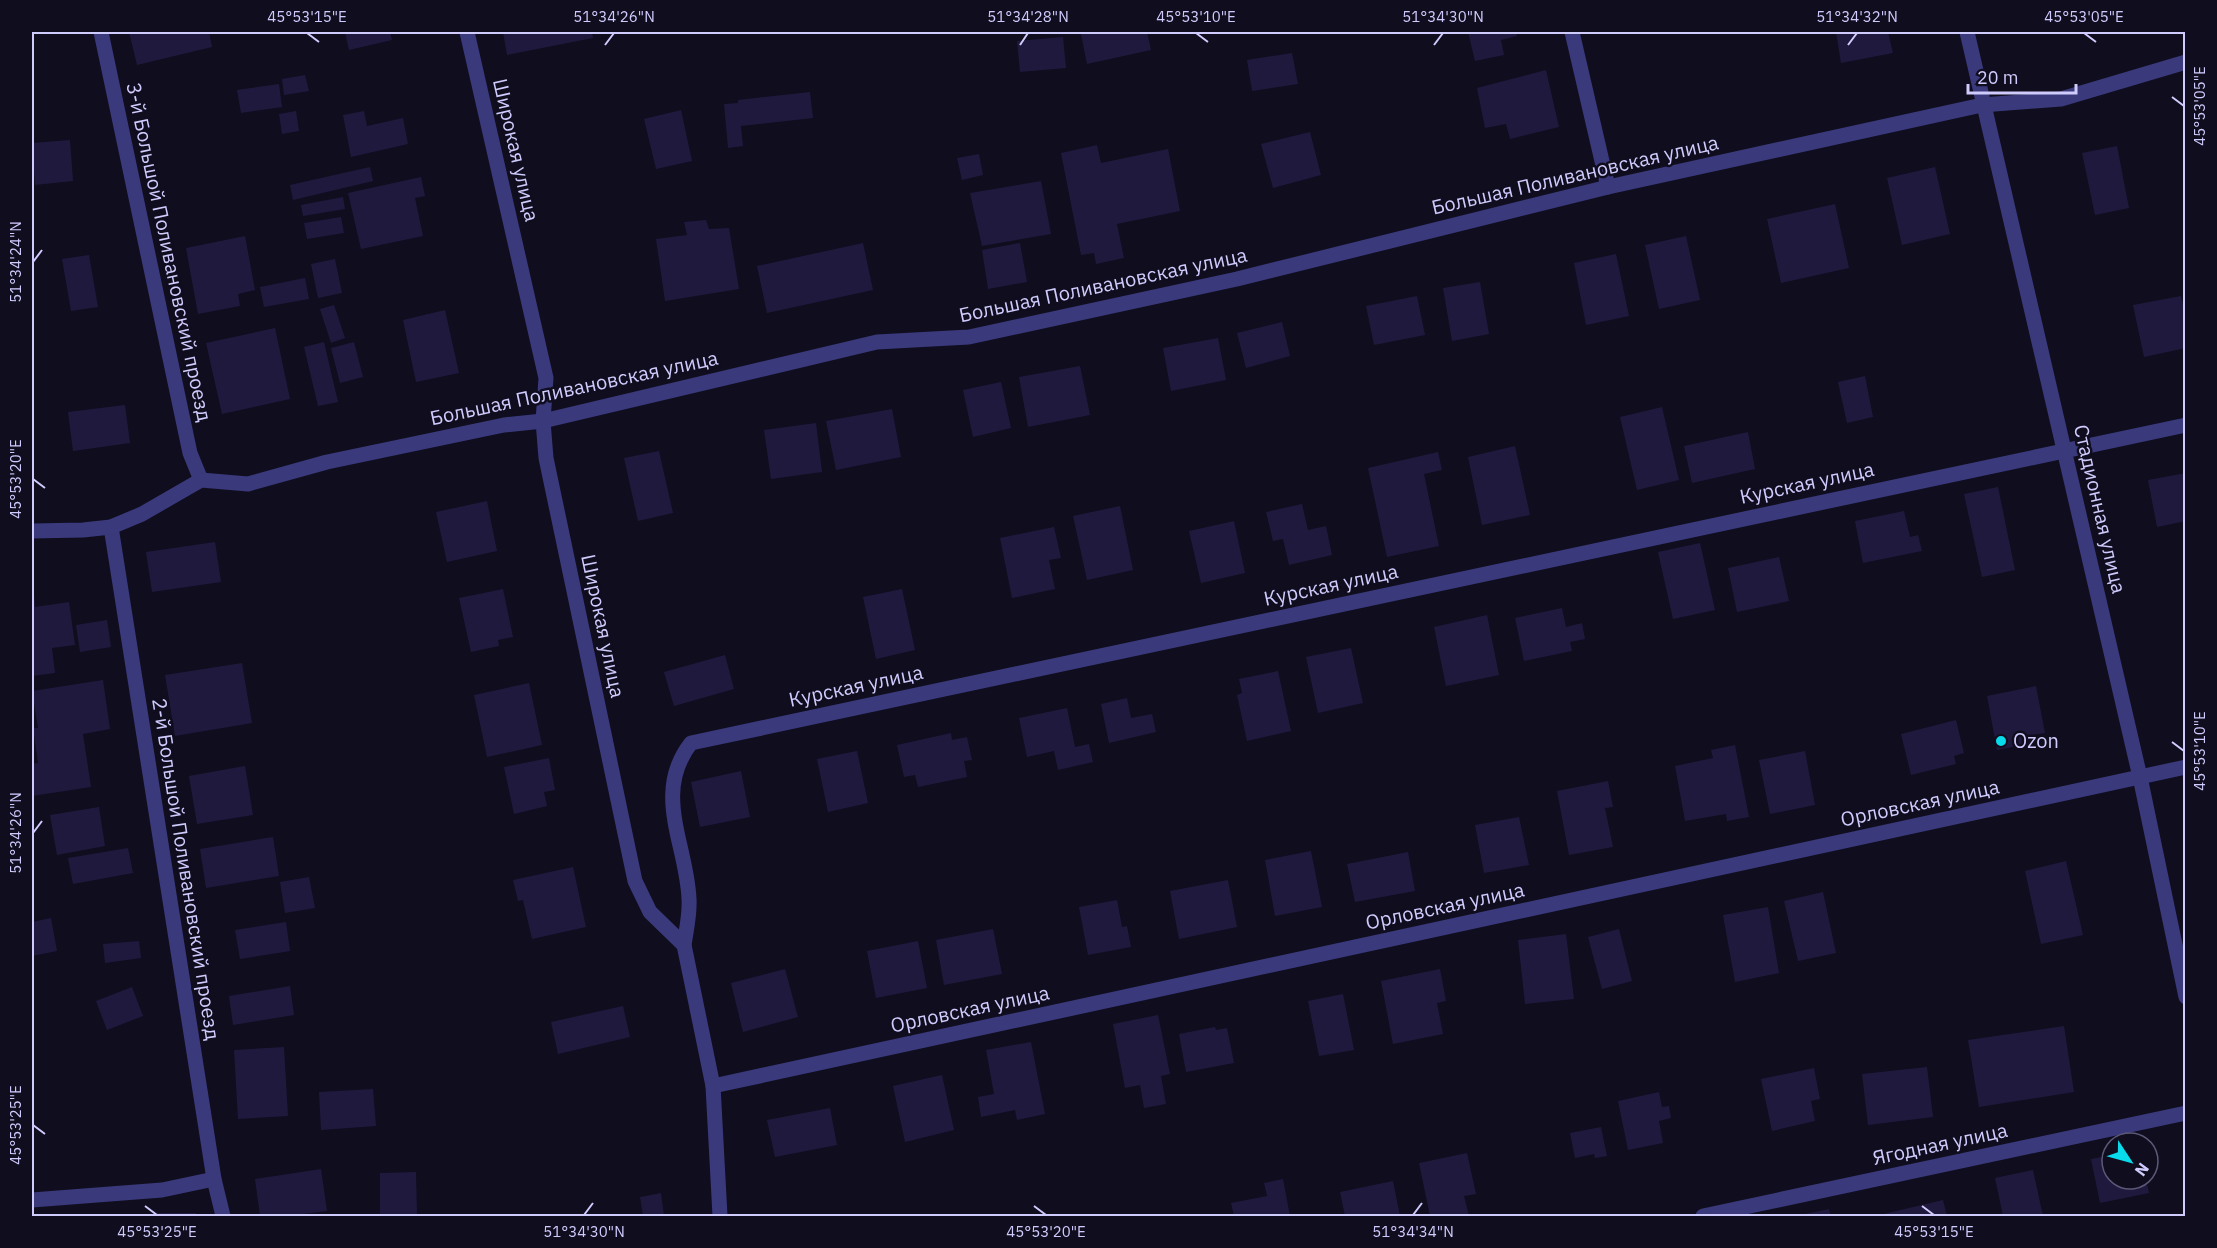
<svg xmlns="http://www.w3.org/2000/svg" width="2217" height="1248" font-family="'IBM Plex Sans',sans-serif">
<rect width="100%" height="100%" fill="#0f0d1e"/>
<g fill="#20193e">
<polygon points="129,32 209,32 212,47 137,65"/>
<polygon points="345,32 390,32 392,40 349,50"/>
<polygon points="503,32 592,32 593,38 507,55"/>
<polygon points="1093,32 1147,32 1151,50 1087,64 1081,34"/>
<polygon points="1468,32 1516,32 1517,36 1501,40 1504,55 1475,61"/>
<polygon points="1836,32 1888,32 1893,53 1841,63"/>
<polygon points="1063,37 1066,68 1020,72 1017,41"/>
<polygon points="1292,53 1298,84 1252,91 1247,60"/>
<polygon points="1546,70 1559,127 1510,139 1506,124 1485,128 1477,88"/>
<polygon points="305,75 309,91 284,95 282,79"/>
<polygon points="279,84 282,107 241,113 237,90"/>
<polygon points="810,92 813,118 741,126 743,146 728,148 724,104 738,103 738,100"/>
<polygon points="681,110 692,161 656,169 644,119"/>
<polygon points="296,111 299,131 282,134 279,114"/>
<polygon points="364,111 367,126 403,118 408,144 351,157 343,115"/>
<polygon points="1310,132 1321,175 1273,188 1261,144"/>
<polygon points="70,140 73,181 35,185 32,143"/>
<polygon points="1097,145 1101,163 1168,149 1180,211 1117,224 1124,258 1096,264 1094,253 1081,255 1061,153"/>
<polygon points="2117,146 2129,208 2095,215 2082,153"/>
<polygon points="979,154 983,175 962,180 957,158"/>
<polygon points="370,167 373,181 293,200 290,185"/>
<polygon points="1935,167 1950,234 1902,245 1887,178"/>
<polygon points="421,177 425,196 415,198 423,236 361,249 348,193"/>
<polygon points="1041,181 1051,234 982,246 970,193"/>
<polygon points="343,197 345,209 303,216 301,205"/>
<polygon points="1835,204 1849,268 1781,283 1767,219"/>
<polygon points="341,217 344,233 307,239 304,223"/>
<polygon points="706,220 709,229 729,228 739,289 665,301 656,239 687,235 684,222"/>
<polygon points="245,236 255,290 238,294 240,306 198,314 186,248"/>
<polygon points="1686,236 1700,300 1659,309 1645,245"/>
<polygon points="863,243 873,290 767,313 757,266"/>
<polygon points="1020,243 1027,282 988,289 982,250"/>
<polygon points="1616,254 1629,316 1586,325 1574,263"/>
<polygon points="89,255 98,307 71,311 62,259"/>
<polygon points="335,259 342,293 318,298 311,264"/>
<polygon points="305,278 309,299 264,307 260,287"/>
<polygon points="1480,282 1489,334 1452,341 1443,288"/>
<polygon points="1417,296 1425,335 1374,345 1366,306"/>
<polygon points="2181,296 2186,316 2186,348 2144,357 2133,305"/>
<polygon points="334,305 345,338 331,343 320,309"/>
<polygon points="445,310 459,373 416,382 403,320"/>
<polygon points="1282,322 1290,356 1246,368 1237,333"/>
<polygon points="275,328 290,399 222,414 206,343"/>
<polygon points="1218,338 1226,380 1171,391 1163,348"/>
<polygon points="324,342 338,402 318,406 304,347"/>
<polygon points="354,342 363,377 340,383 331,348"/>
<polygon points="1080,366 1090,415 1028,427 1019,377"/>
<polygon points="1865,376 1873,417 1847,423 1838,382"/>
<polygon points="1001,382 1011,428 973,437 963,390"/>
<polygon points="125,405 130,443 73,451 68,412"/>
<polygon points="1662,407 1679,480 1637,490 1620,417"/>
<polygon points="892,409 901,457 836,470 826,421"/>
<polygon points="816,423 822,472 771,479 764,430"/>
<polygon points="1748,432 1755,469 1692,483 1684,446"/>
<polygon points="1515,446 1530,515 1482,525 1468,457"/>
<polygon points="659,451 673,513 638,521 624,458"/>
<polygon points="1438,452 1442,470 1424,474 1439,546 1387,557 1368,468"/>
<polygon points="2186,473 2186,521 2157,527 2148,480"/>
<polygon points="1998,487 2015,570 1982,577 1964,494"/>
<polygon points="487,501 497,551 447,562 436,512"/>
<polygon points="1302,504 1308,530 1326,526 1332,555 1289,565 1283,539 1273,541 1266,512"/>
<polygon points="1120,506 1133,570 1087,580 1073,516"/>
<polygon points="1904,511 1910,537 1918,535 1922,551 1863,563 1855,521"/>
<polygon points="1234,521 1245,573 1201,583 1189,531"/>
<polygon points="1054,527 1061,558 1049,560 1055,589 1012,598 1000,538"/>
<polygon points="215,542 221,582 152,592 146,552"/>
<polygon points="1700,543 1715,610 1673,619 1658,552"/>
<polygon points="1779,557 1789,601 1737,612 1728,568"/>
<polygon points="503,589 513,637 498,640 499,646 471,652 459,598"/>
<polygon points="902,589 915,650 876,659 863,597"/>
<polygon points="32,593 34,593 35,607 69,602 75,645 52,648 55,673 32,676"/>
<polygon points="1562,608 1566,627 1582,623 1585,639 1570,642 1572,651 1524,661 1515,618"/>
<polygon points="1487,615 1499,675 1446,686 1434,627"/>
<polygon points="107,620 111,647 80,652 76,625"/>
<polygon points="1351,648 1363,703 1318,713 1306,657"/>
<polygon points="725,655 734,689 674,706 664,672"/>
<polygon points="242,663 252,723 175,736 165,675"/>
<polygon points="1278,671 1291,731 1247,741 1237,695 1242,693 1239,679"/>
<polygon points="103,680 110,729 83,734 91,787 32,796 32,764 38,763 33,728 38,728 32,691"/>
<polygon points="529,683 542,745 487,757 474,695"/>
<polygon points="2036,686 2045,733 2022,737 2023,745 1997,750 1987,696"/>
<polygon points="1127,698 1131,718 1152,714 1156,732 1109,743 1101,704"/>
<polygon points="1067,708 1075,747 1089,744 1093,762 1058,770 1054,751 1027,757 1019,718"/>
<polygon points="1956,720 1964,753 1954,756 1956,764 1911,775 1901,734"/>
<polygon points="951,733 952,740 967,737 972,760 964,761 967,777 918,787 915,775 904,777 897,745"/>
<polygon points="1735,745 1749,817 1727,821 1726,814 1685,821 1675,766 1713,758 1711,750"/>
<polygon points="857,751 868,803 828,812 817,759"/>
<polygon points="1805,751 1815,805 1770,814 1759,760"/>
<polygon points="549,758 555,790 544,792 547,806 514,814 504,767"/>
<polygon points="245,766 253,815 197,824 189,776"/>
<polygon points="741,771 750,817 700,827 691,782"/>
<polygon points="1608,781 1613,807 1605,808 1613,847 1569,855 1557,791"/>
<polygon points="99,807 105,846 57,855 50,815"/>
<polygon points="1519,817 1529,865 1484,873 1475,825"/>
<polygon points="273,837 279,876 206,888 200,849"/>
<polygon points="128,848 133,873 73,884 68,858"/>
<polygon points="1311,851 1322,907 1275,916 1265,860"/>
<polygon points="1408,852 1415,891 1355,902 1347,864"/>
<polygon points="2066,861 2083,935 2041,944 2025,871"/>
<polygon points="573,867 586,927 532,939 523,900 518,901 513,880"/>
<polygon points="309,877 315,908 285,913 280,882"/>
<polygon points="1228,880 1237,927 1179,939 1170,891"/>
<polygon points="1823,892 1836,953 1798,961 1784,901"/>
<polygon points="1117,900 1122,927 1127,926 1131,947 1088,955 1079,907"/>
<polygon points="1768,907 1779,973 1735,982 1723,915"/>
<polygon points="51,918 57,951 32,956 32,922"/>
<polygon points="286,922 290,951 240,959 235,930"/>
<polygon points="993,929 1002,974 944,985 936,940"/>
<polygon points="1619,929 1632,981 1602,989 1588,937"/>
<polygon points="1566,934 1574,999 1525,1004 1518,940"/>
<polygon points="139,941 141,958 105,963 103,944"/>
<polygon points="918,941 927,988 876,998 867,951"/>
<polygon points="785,969 798,1017 743,1032 731,983"/>
<polygon points="1440,969 1446,1001 1437,1003 1443,1034 1393,1044 1381,981"/>
<polygon points="290,986 294,1015 233,1025 229,996"/>
<polygon points="132,987 143,1016 107,1030 96,1001"/>
<polygon points="1343,994 1354,1050 1319,1056 1308,1001"/>
<polygon points="623,1006 630,1037 558,1054 551,1022"/>
<polygon points="1158,1015 1170,1074 1161,1076 1166,1104 1144,1108 1140,1085 1125,1088 1113,1024"/>
<polygon points="2064,1026 2074,1092 1979,1107 1968,1040"/>
<polygon points="1215,1027 1216,1030 1227,1028 1234,1063 1186,1072 1179,1034"/>
<polygon points="1031,1042 1045,1114 1017,1120 1015,1110 981,1117 978,1097 994,1094 986,1050"/>
<polygon points="284,1047 288,1116 238,1119 234,1050"/>
<polygon points="1927,1067 1933,1117 1868,1125 1862,1074"/>
<polygon points="1814,1068 1820,1099 1811,1101 1815,1121 1772,1131 1761,1079"/>
<polygon points="942,1075 954,1130 905,1142 893,1086"/>
<polygon points="373,1089 376,1126 321,1130 319,1092"/>
<polygon points="1659,1092 1662,1107 1669,1106 1671,1118 1659,1121 1663,1143 1628,1150 1618,1101"/>
<polygon points="830,1108 837,1145 775,1157 767,1120"/>
<polygon points="1601,1127 1607,1156 1595,1158 1594,1154 1575,1158 1570,1133"/>
<polygon points="1467,1153 1476,1194 1464,1196 1469,1216 1430,1216 1419,1163"/>
<polygon points="2112,1155 2112,1179 2146,1179 2149,1193 2100,1203 2091,1159"/>
<polygon points="321,1169 327,1211 288,1216 260,1216 255,1179"/>
<polygon points="2033,1170 2043,1216 2003,1216 1995,1178"/>
<polygon points="416,1172 417,1216 380,1216 380,1173"/>
<polygon points="1283,1179 1290,1216 1234,1216 1231,1203 1267,1196 1264,1183"/>
<polygon points="1393,1181 1400,1216 1345,1216 1340,1192"/>
<polygon points="661,1193 664,1216 643,1216 640,1197"/>
<polygon points="1943,1200 1947,1216 1875,1216"/>
<polygon points="1829,1209 1831,1216 1801,1216 1800,1215"/>
<rect x="157" y="1213" width="39" height="3"/>
</g>
<g fill="none" stroke-linecap="round" stroke-linejoin="round">
<g stroke="#3a397b" stroke-width="15">
<polyline points="101,32 190,453 201,480"/>
<polyline points="467,32 546,378 543,421 546,458 635,881 650,912 684,945 713,1086 720,1216"/>
<polyline points="1572,32 1608,187"/>
<polyline points="1967,32 2140,777 2186,997"/>
<polyline points="111,527 214,1179 223,1216"/>
<polyline points="32,531 83,530 111,527 142,514 201,480 248,484 327,462 504,425 543,421 877,342 969,337 1237,279 1608,187 1982,105 2061,99 2186,62"/>
<path d="M684,945c2,-14 6,-30 5,-46 -2,-54 -37,-106 2,-156l1495,-318"/>
<polyline points="713,1086 2186,767"/>
<polyline points="32,1200 162,1190 214,1179"/>
<polyline points="1703,1216 2186,1113"/>
</g>
</g>
<path fill="none" stroke="#cfcbfd" stroke-width="2" d="M307,33l12,9M1196,33l12,9M2084,33l12,9M605,45l9,-12M1020,45l8,-12M1434,45l9,-12M1848,45l9,-12M2172,97l12,9M33,262l9,-12M33,479l12,9M2172,742l12,9M33,833l9,-12M33,1125l12,9M145,1206l12,9M1034,1206l12,9M1922,1206l12,9M584,1215l9,-12M1413,1215l9,-12"/>
<circle fill="#08dcec" stroke="#0f0d1e" stroke-width="2" cx="2001" cy="741" r="6"/>
<g text-anchor="middle" stroke-width="5" stroke-linejoin="round" paint-order="stroke">
<g font-size="20" fill="#cfcbfd" stroke="#0f0d1e">
<text transform="translate(516 150) rotate(77)" y="7">Широкая улица</text>
<text transform="translate(1575 175) rotate(-13)" y="7">Большая Поливановская улица</text>
<text transform="translate(169 252) rotate(78)" y="7">3-й Большой Поливановский проезд</text>
<text transform="translate(1103 285) rotate(-12)" y="7">Большая Поливановская улица</text>
<text transform="translate(574 388) rotate(-12)" y="7">Большая Поливановская улица</text>
<text transform="translate(1807 483) rotate(-12)" y="7">Курская улица</text>
<text transform="translate(2100 509) rotate(77)" y="7">Стадионная улица</text>
<text transform="translate(1331 585) rotate(-12)" y="7">Курская улица</text>
<text transform="translate(603 626) rotate(78)" y="7">Широкая улица</text>
<text transform="translate(856 686) rotate(-12)" y="7">Курская улица</text>
<text transform="translate(1920 803) rotate(-12)" y="7">Орловская улица</text>
<text transform="translate(186 869) rotate(81)" y="7">2-й Большой Поливановский проезд</text>
<text transform="translate(1445 906) rotate(-12)" y="7">Орловская улица</text>
<text transform="translate(970 1009) rotate(-12)" y="7">Орловская улица</text>
<text transform="translate(1940 1144) rotate(-12)" y="7">Ягодная улица</text>
</g>
<g font-size="20" fill="#cfcbfd" stroke="#0f0d1e" text-anchor="start">
<text x="2013" y="748">Ozon</text>
</g>
</g>
<rect width="2217" height="1248" fill="none" stroke="#0f0d1e" stroke-width="66"/>
<g transform="translate(2130 1161) rotate(126)"><circle r="28" fill="#0f0d1e" stroke="#5c5977" stroke-width="1.5"/>
<path d="M0-4.5L10 22L0 15L-10 22Z" fill="#08dcec"/>
<text y="-9" font-size="16" font-weight="bold" text-anchor="middle" fill="#cfcbfd">N</text>
</g>
<path d="M1968 84v9h108v-9" fill="none" stroke="#cfcbfd" stroke-width="3"/>
<text x="1977" y="84" font-size="18" fill="#cfcbfd" stroke="#0f0d1e" stroke-width="4.5" paint-order="stroke">20 m</text>
<rect x="33" y="33" width="2151" height="1182" fill="none" stroke="#cfcbfd" stroke-width="2"/>
<g font-size="15" text-anchor="middle" fill="#cfcbfd">
<text x="307" y="22">45°53'15"E</text>
<text x="614" y="22">51°34'26"N</text>
<text x="1028" y="22">51°34'28"N</text>
<text x="1196" y="22">45°53'10"E</text>
<text x="1443" y="22">51°34'30"N</text>
<text x="1857" y="22">51°34'32"N</text>
<text x="2084" y="22">45°53'05"E</text>
<text transform="translate(2200 106) rotate(-90)" y="5">45°53'05"E</text>
<text transform="translate(16 262) rotate(-90)" y="5">51°34'24"N</text>
<text transform="translate(16 479) rotate(-90)" y="5">45°53'20"E</text>
<text transform="translate(2200 751) rotate(-90)" y="5">45°53'10"E</text>
<text transform="translate(16 833) rotate(-90)" y="5">51°34'26"N</text>
<text transform="translate(16 1125) rotate(-90)" y="5">45°53'25"E</text>
<text x="157" y="1237">45°53'25"E</text>
<text x="584" y="1237">51°34'30"N</text>
<text x="1046" y="1237">45°53'20"E</text>
<text x="1413" y="1237">51°34'34"N</text>
<text x="1934" y="1237">45°53'15"E</text>
</g>
</svg>
